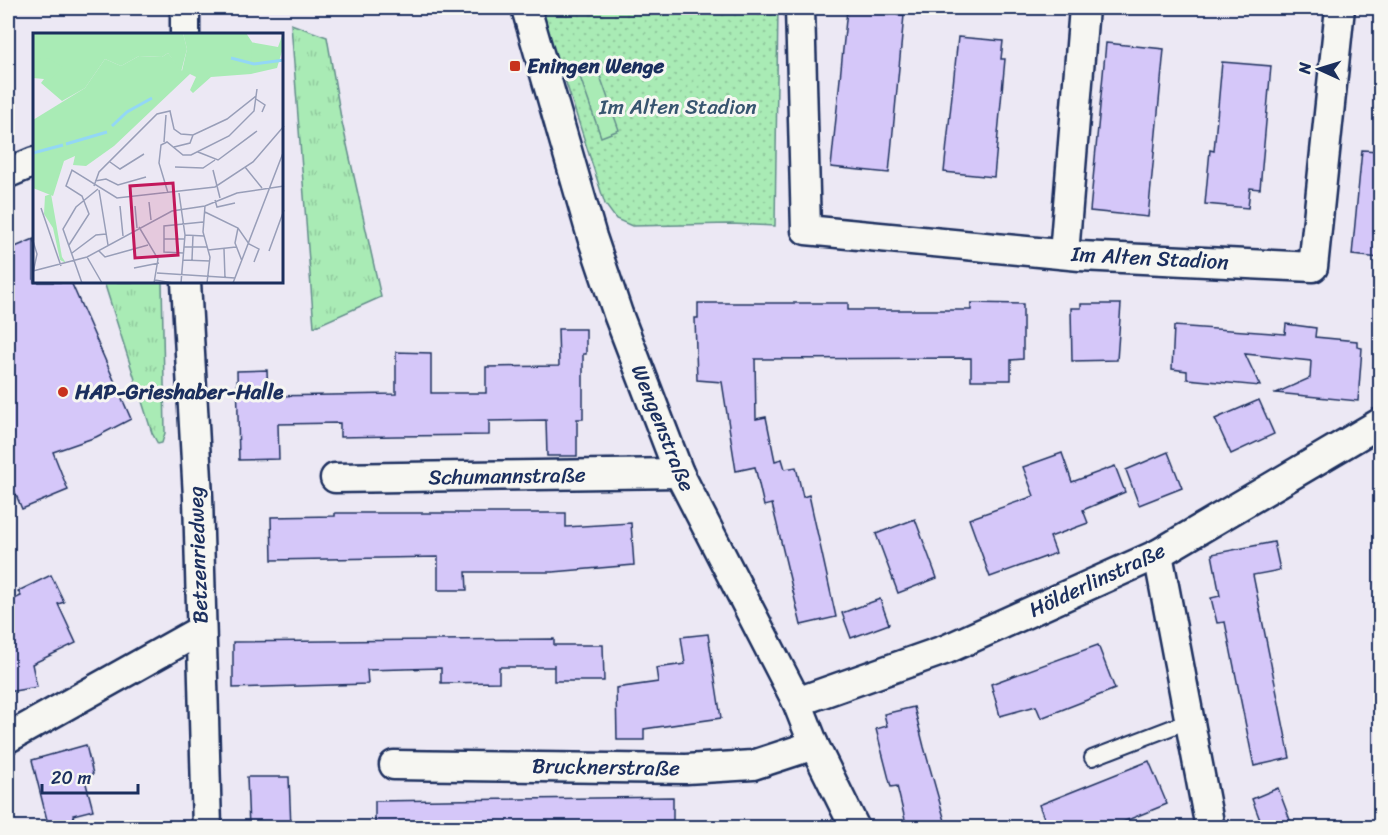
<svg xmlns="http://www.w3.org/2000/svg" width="1388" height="835" font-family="Sriracha,sans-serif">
<defs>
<pattern id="grass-tufts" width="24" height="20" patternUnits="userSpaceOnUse" patternTransform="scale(1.5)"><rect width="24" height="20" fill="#a9ebb5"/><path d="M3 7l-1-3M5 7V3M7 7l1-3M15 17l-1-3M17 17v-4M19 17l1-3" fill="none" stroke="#91ca9e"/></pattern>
<pattern id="park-dots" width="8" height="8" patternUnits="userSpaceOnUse" patternTransform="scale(1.5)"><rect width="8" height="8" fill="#a9ebb5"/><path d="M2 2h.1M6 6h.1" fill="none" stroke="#91ca9e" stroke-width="1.8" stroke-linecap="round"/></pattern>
</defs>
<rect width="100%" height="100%" fill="#ece8f4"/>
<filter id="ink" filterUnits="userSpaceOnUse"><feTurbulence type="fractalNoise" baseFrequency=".0167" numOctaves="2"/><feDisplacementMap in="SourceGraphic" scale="12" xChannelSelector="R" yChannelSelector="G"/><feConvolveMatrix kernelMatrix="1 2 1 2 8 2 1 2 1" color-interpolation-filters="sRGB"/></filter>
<g filter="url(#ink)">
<g fill="url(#grass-tufts)" stroke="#628d8a" stroke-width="1.5">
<polygon points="291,24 327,37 341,118 381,297 314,327"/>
<polygon points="104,282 162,282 165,433 162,443 158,444 152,433"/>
</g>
<polygon fill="url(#park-dots)" stroke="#628d8a" stroke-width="1.5" points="543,8 778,8 775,226 731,224 632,226 616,219 605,204 561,67 550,41"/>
<polygon fill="#a9ebb5" stroke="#628d8a" stroke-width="1.5" points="598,70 619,130 601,137 580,77"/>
<g fill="#d5c7f9" stroke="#1b2f5e" stroke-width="1.5">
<polygon points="847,10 904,15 889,173 831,167"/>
<polygon points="958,37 1003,41 1001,59 1005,59 994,177 944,172"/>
<polygon points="1106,43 1164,49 1148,217 1090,211"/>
<polygon points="1222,62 1271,66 1260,189 1250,188 1248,208 1205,204 1210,150 1214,151"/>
<polygon points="1362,150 1380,151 1380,258 1352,255"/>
<polygon points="34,239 34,282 71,282 131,419 96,437 53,452 68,490 22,509 8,476 8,250"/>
<polygon points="698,303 848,303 848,310 971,310 971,303 1023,304 1023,359 1011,360 1011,380 971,380 971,358 755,359 756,419 766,417 775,461 782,459 785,469 796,467 803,497 809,495 836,617 801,625 772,504 764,506 755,467 736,471 722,382 697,380 695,318 698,318"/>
<polygon points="1081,304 1121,304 1117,360 1072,361 1071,308 1081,308"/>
<polygon points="1286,324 1316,328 1315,337 1357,341 1357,347 1362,348 1358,401 1276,393 1310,378 1311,361 1245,354 1260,386 1187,379 1187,371 1172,369 1174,326 1285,334"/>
<polygon points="558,329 586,329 586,354 583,354 583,419 577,419 577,456 547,456 546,420 489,421 489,435 397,436 340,437 340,423 278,424 279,459 239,460 237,371 267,370 268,396 396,394 396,352 431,353 431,393 486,393 486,367 559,366"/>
<polygon points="1259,400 1274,434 1231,454 1215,419"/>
<polygon points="1168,452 1182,488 1139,505 1126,470"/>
<polygon points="1062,453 1072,482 1115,466 1125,492 1083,510 1088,523 1050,537 1056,553 990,577 969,519 1034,496 1023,467"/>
<polygon points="335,513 566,513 566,527 631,523 634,565 553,572 466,572 467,590 438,590 438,557 272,560 271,517 335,516"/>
<polygon points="915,519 937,578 898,593 876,534"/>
<polygon points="1274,542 1280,570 1253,575 1290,758 1254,766 1225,622 1217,623 1211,598 1220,596 1212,554"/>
<polygon points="51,575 64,602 58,604 76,643 32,664 37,687 8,692 8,602 21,596 18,591"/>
<polygon points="880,599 889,624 851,638 842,613"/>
<polygon points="708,634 721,718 644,729 644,740 617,740 616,688 658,682 656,668 685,664 681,637"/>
<polygon points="554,639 554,645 603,645 604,681 554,681 554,664 554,667 499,667 499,682 441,683 441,668 367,670 368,684 233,688 233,642"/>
<polygon points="1098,645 1115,689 1041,718 1036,706 1000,716 991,684"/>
<polygon points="914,707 924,747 947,828 907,828 897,786 891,787 876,729 887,726 884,714"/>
<polygon points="86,745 93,774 84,776 93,810 73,815 75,823 49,828 32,760"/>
<polygon points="1149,761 1167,804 1108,828 1048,828 1039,805"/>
<polygon points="247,777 289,777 291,828 249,828"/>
<polygon points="1278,788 1293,828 1263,828 1252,799"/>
<polygon points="673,797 673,828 375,828 375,801"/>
</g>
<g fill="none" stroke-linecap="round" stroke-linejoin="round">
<defs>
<polyline id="lane" points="1092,758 1191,720"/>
<g id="street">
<polyline points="526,8 592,237 618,314 679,473 797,702 814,745 855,828"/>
<polyline points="800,8 806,230 1080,256 1313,267 1340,8"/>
<polyline points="185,34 185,8"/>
<polyline points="8,173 34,162"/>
<polyline points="1064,254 1084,8"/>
<polyline points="186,282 198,497 207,828"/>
<polyline points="335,478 679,473"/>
<polyline points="1158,554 1210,828"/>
<polyline points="797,702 947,649 1158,554 1380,423"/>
<polyline points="8,738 201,630"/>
<polyline points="394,765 686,769 753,765 814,745"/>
</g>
</defs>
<use href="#lane" stroke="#1b2f5e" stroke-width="18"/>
<use href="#street" stroke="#1b2f5e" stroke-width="33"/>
<use href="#lane" stroke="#f6f6f2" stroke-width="14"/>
<use href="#street" stroke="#f6f6f2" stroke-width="28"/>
</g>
</g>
<g fill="#c8321e" stroke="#f6f6f2" stroke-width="2">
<rect x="509" y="60" width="12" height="12" rx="3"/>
<circle cx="63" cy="392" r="6"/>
</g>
<g text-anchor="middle" stroke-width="6" stroke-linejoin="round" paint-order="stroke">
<g font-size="21" font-weight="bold" fill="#1b2f5e" stroke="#f6f6f2" text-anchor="start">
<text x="527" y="73">Eningen Wenge</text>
<text x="75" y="399">HAP-Grieshaber-Halle</text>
</g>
<g font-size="21" fill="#37556f" stroke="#f6f6f2">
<text x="678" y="114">Im Alten Stadion</text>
</g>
<g font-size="21" fill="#1b2f5e" stroke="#f6f6f2">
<text transform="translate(1150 258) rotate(3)" y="7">Im Alten Stadion</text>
<text transform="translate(663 428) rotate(68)" y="7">Wengenstraße</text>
<text transform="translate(507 476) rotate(-1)" y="7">Schumannstraße</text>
<text transform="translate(198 555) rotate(-92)" y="7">Betzenriedweg</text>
<text transform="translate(1097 580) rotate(-25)" y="7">Hölderlinstraße</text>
<text transform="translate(606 767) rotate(1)" y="7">Brucknerstraße</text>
</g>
</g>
<g transform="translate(33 33)">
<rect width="250" height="250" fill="#ece8f4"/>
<path d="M0,0h150l4,16 -6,23 -13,-19 -6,4 -23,-1 -18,10 -16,-7 -20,29 -23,13 -21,-18 3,-4 -11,-1zM250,0v15l-6,20 -26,6 -1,-32 28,5zM18,161l11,63 4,6 -6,-3 -7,-32 -9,-14 1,-18z" fill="#a9ebb5"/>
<path d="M15,25l15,9 -14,14h-5v-9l-10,-7 4,-6z" fill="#a9ebb5"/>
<path d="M150,0h63l6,9 -1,32 -40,3 -18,16 -3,-3 6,-13 -6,-3 -76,72 -28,20 -13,-1 2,-9 -11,5 -11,35 -20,-8v-68l52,-32 20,-29 16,7 18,-10 23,1 6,-4 14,18 5,-22z" fill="#a9ebb5"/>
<path fill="none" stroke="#93d7f5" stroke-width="3" d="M198,25l23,6 30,-4M79,93l15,-14 25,-14M33,111l41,-12M0,120l30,-8"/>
<path fill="none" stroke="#989eb8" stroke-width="1.5" d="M223,66l9,6 -3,7M131,109l2,-27M141,114l16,-4 3,-8M165,119l20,8 39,-29M77,129l10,7 24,-15M142,134l28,1 12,-8M212,134l17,21M180,137l7,28M62,148l11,-2 12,6 28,-8M61,153l5,-14 58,-58 13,-3 4,18 7,5 12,1 34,-16 29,-23M66,157l9,55M135,160l-9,-30 2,-18 6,-3 16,13h8l38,-19 25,-25 3,-22M146,160l6,42 -4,48M182,167l2,7 18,-4M116,169l2,18M87,173l3,30M102,173l2,22M172,173l-2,26 7,25 -3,26M8,175l20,58M172,179l33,16 11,16 10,5 -5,13M106,194l19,32 -4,24M205,195l-3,15 7,18M152,202l19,1M131,206h20M0,208l4,13 -4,19M36,212l20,-31 -7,-18 -16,-10 6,-16 45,28 98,-11 38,-25 31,-36M151,214h23M191,216l1,29M175,217l28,-3M66,218l6,6 43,-12M236,218l15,-41M39,220l24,-18 10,-1M150,220l-19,-1v-26l39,-4M54,224l15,26M150,227l27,1M159,227l1,-25M101,235l25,-5M0,238l54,-14 85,-46 33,-5 32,-13 47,-7M124,240l78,5M122,247l18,3M49,250l-19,-54 13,-22 22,-18M200,250l50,-130"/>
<path fill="#c2185b" fill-opacity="0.15" stroke="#c2185b" stroke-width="3" d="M140,150l5,72 -43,3 -5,-72z"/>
<rect width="250" height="250" fill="none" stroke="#1b2f5e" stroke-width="3"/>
</g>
<rect width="1388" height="835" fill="none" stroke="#f6f6f2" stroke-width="30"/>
<rect x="15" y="15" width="1358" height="805" fill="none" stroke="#1b2f5e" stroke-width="2" filter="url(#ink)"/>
<g transform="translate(1319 69) rotate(274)" stroke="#f6f6f2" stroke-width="4.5" paint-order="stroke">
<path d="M0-4.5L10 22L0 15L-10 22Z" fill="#1b2f5e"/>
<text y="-9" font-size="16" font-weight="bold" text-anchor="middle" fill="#1b2f5e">N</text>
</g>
<path d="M42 784v9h96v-9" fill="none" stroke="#1b2f5e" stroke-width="3"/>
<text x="51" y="784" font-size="18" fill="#1b2f5e" stroke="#f6f6f2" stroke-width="4.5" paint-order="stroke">20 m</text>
</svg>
